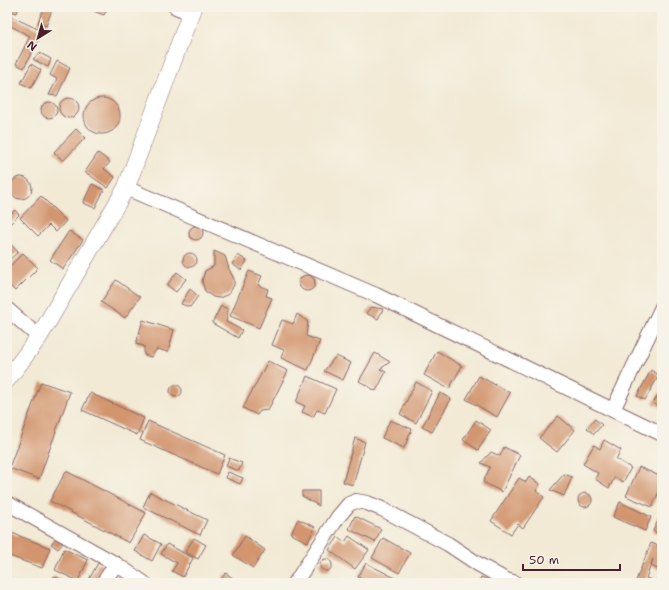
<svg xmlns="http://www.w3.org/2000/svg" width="669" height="590" font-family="'Shantell Sans',sans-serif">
<rect width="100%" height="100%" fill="#f7f3e8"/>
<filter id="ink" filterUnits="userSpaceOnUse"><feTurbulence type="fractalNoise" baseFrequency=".025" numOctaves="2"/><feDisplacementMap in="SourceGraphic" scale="8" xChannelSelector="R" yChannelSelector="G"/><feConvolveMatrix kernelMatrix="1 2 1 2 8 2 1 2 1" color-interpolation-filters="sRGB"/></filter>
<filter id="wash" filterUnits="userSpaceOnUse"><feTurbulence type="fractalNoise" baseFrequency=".012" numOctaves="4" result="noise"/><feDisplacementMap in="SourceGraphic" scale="16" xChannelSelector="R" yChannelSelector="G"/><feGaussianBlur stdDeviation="0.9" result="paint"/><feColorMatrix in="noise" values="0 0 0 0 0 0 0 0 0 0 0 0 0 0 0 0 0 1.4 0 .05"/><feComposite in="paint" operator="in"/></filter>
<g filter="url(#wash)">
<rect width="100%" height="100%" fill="#f2ead5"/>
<g id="blocks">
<g fill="#d2956e">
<polygon points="7,7 19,7 17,13 7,10"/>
<polygon points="44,7 53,7 46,26 38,23"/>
<polygon points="96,7 108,7 104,15 94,11"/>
<polygon points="8,15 42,31 24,68 16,64 30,36 7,24"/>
<polygon points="40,53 51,59 48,67 33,59"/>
<polygon points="57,61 70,68 57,96 49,95 57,79 50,75"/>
<polygon points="31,64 41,70 31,88 21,83"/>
<circle cx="69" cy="108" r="10"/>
<circle cx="102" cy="116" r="18"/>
<circle cx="49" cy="110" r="8"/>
<polygon points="76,129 85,138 63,161 54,152"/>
<polygon points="98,153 110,162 104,169 115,177 108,188 85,172"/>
<circle cx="21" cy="188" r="11"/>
<polygon points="92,184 104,190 95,208 83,203"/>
<polygon points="41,196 66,221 56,232 49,225 38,236 20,218"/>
<polygon points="15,210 19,215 9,225 7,223 7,218"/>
<circle cx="196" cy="233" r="7"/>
<polygon points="69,231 83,240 63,269 50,260"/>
<polygon points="7,240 18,252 7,262"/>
<polygon points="214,251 225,256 229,269 234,279 234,285 229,294 219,298 213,297 205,291 202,281 205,271 214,266"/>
<circle cx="190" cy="260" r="7"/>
<polygon points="23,253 38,268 15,291 7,283 7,269"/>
<polygon points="238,255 247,261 241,270 232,264"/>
<polygon points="249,271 262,276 258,285 268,289 266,296 272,298 259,328 230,316"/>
<polygon points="177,272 186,279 176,292 167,285"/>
<circle cx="307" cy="283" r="8"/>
<polygon points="116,280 140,297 125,318 101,302"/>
<polygon points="190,289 198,296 190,307 181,304"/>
<polygon points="221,306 228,309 226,322 242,330 238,338 212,323"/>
<polygon points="371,307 383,309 378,319 366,313"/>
<polygon points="297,314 308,322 306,336 320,341 308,370 281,358 284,350 272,345 282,320 293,324"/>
<polygon points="143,320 174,330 168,352 157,349 151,357 144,355 144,346 136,344"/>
<polygon points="437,351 462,366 449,389 424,375"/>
<polygon points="375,353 390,362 380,369 386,372 376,391 359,381"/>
<polygon points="336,356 351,363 343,380 324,371"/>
<polygon points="268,361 288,371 268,410 260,411 257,415 243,408"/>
<polygon points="651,370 659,375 645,400 637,396"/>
<polygon points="307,376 336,389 325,413 317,410 313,417 302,412 305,406 296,402"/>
<polygon points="479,376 510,393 497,417 466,399"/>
<polygon points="41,382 70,392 39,479 9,468"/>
<polygon points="416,382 432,391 416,423 400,414"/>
<circle cx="176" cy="391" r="6"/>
<polygon points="660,392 662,394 662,408 653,403"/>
<polygon points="90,393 144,418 137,435 82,410"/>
<polygon points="440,393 451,399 432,432 422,427"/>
<polygon points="558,416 575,430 557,452 539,438"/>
<polygon points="595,419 602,425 594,434 587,428"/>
<polygon points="390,420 412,429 404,448 382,438"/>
<polygon points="476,420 491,430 478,450 463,440"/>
<polygon points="148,421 225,455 217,474 140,440"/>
<polygon points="355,438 365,442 353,485 343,482"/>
<polygon points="604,440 621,450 616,459 631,468 623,482 615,477 609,488 595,479 598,473 583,464 594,445 600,449"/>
<polygon points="504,447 520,455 502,492 483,482 490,467 481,463 491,452 500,456"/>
<polygon points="229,458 242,463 239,471 226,466"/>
<polygon points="639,467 662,477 662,485 652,507 626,496"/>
<polygon points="66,471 146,513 129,543 50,501"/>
<polygon points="228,472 243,478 240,484 226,478"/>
<polygon points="564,474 572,477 564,496 550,490"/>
<polygon points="529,477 540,484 536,491 544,497 523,528 518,524 511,534 491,521 519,478 526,482"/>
<polygon points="302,491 319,491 319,506 302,496"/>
<polygon points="150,492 207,520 200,535 143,507"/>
<circle cx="585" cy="500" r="7"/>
<polygon points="620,502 651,517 645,531 613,517"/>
<polygon points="662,512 662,532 661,535 653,531"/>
<polygon points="355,516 381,529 375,542 349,529"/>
<polygon points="298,519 315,527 308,542 291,534"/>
<polygon points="7,531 50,548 42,568 7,555"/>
<polygon points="144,535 161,544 152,561 135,551"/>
<polygon points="245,536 265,550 253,568 233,555"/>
<polygon points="349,536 369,550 355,569 329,550 338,537 345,542"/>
<polygon points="57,537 64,542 58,549 51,544"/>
<polygon points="194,538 206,545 198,559 185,552"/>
<polygon points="383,538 410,553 399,573 372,558"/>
<polygon points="651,543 662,547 662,571 651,566 653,559 646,578 660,583 635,583"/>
<polygon points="167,544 193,558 183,577 172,571 177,563 161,554"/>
<polygon points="64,549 88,560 78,581 55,570"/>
<circle cx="326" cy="565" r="6"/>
<polygon points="98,563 106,567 97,583 87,583"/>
<polygon points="366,563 395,578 392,583 370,583 358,577"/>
<polygon points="226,573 239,583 218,583"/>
<polygon points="54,576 64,581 62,583 50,583"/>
<polygon points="481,577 496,583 478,583"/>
</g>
</g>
</g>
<g filter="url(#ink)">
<use href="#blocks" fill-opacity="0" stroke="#856666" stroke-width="1"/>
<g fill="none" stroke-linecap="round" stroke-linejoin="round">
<defs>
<g id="minor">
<polyline points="176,7 191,13"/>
<polyline points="126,188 376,295 662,434"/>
<polyline points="7,309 39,337"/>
<polyline points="613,410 662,307"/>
<polyline points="7,503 116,564 144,583"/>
<polyline points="103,583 116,564"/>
<polyline points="295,583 338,517 349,504 356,501 367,503 382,509 448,544 478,564 506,580 516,583"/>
</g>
<polyline id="tertiary" points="7,380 39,337 126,188 193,7"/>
</defs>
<use href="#minor" stroke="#856666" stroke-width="16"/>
<use href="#tertiary" stroke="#856666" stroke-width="18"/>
<use href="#minor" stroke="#fff" stroke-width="14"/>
<use href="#tertiary" stroke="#fff" stroke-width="17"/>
</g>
</g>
<rect width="669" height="590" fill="none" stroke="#f7f3e8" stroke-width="24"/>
<g transform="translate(38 38) rotate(217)" stroke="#f7f3e8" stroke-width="3" paint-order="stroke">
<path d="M0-3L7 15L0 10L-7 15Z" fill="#4a1f2b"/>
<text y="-6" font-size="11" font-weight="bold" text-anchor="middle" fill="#4a1f2b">N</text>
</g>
<path d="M523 564v6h97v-6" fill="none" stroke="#4a1f2b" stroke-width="2"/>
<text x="529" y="564" font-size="12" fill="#4a1f2b" stroke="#f7f3e8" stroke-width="3" paint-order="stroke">50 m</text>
</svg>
